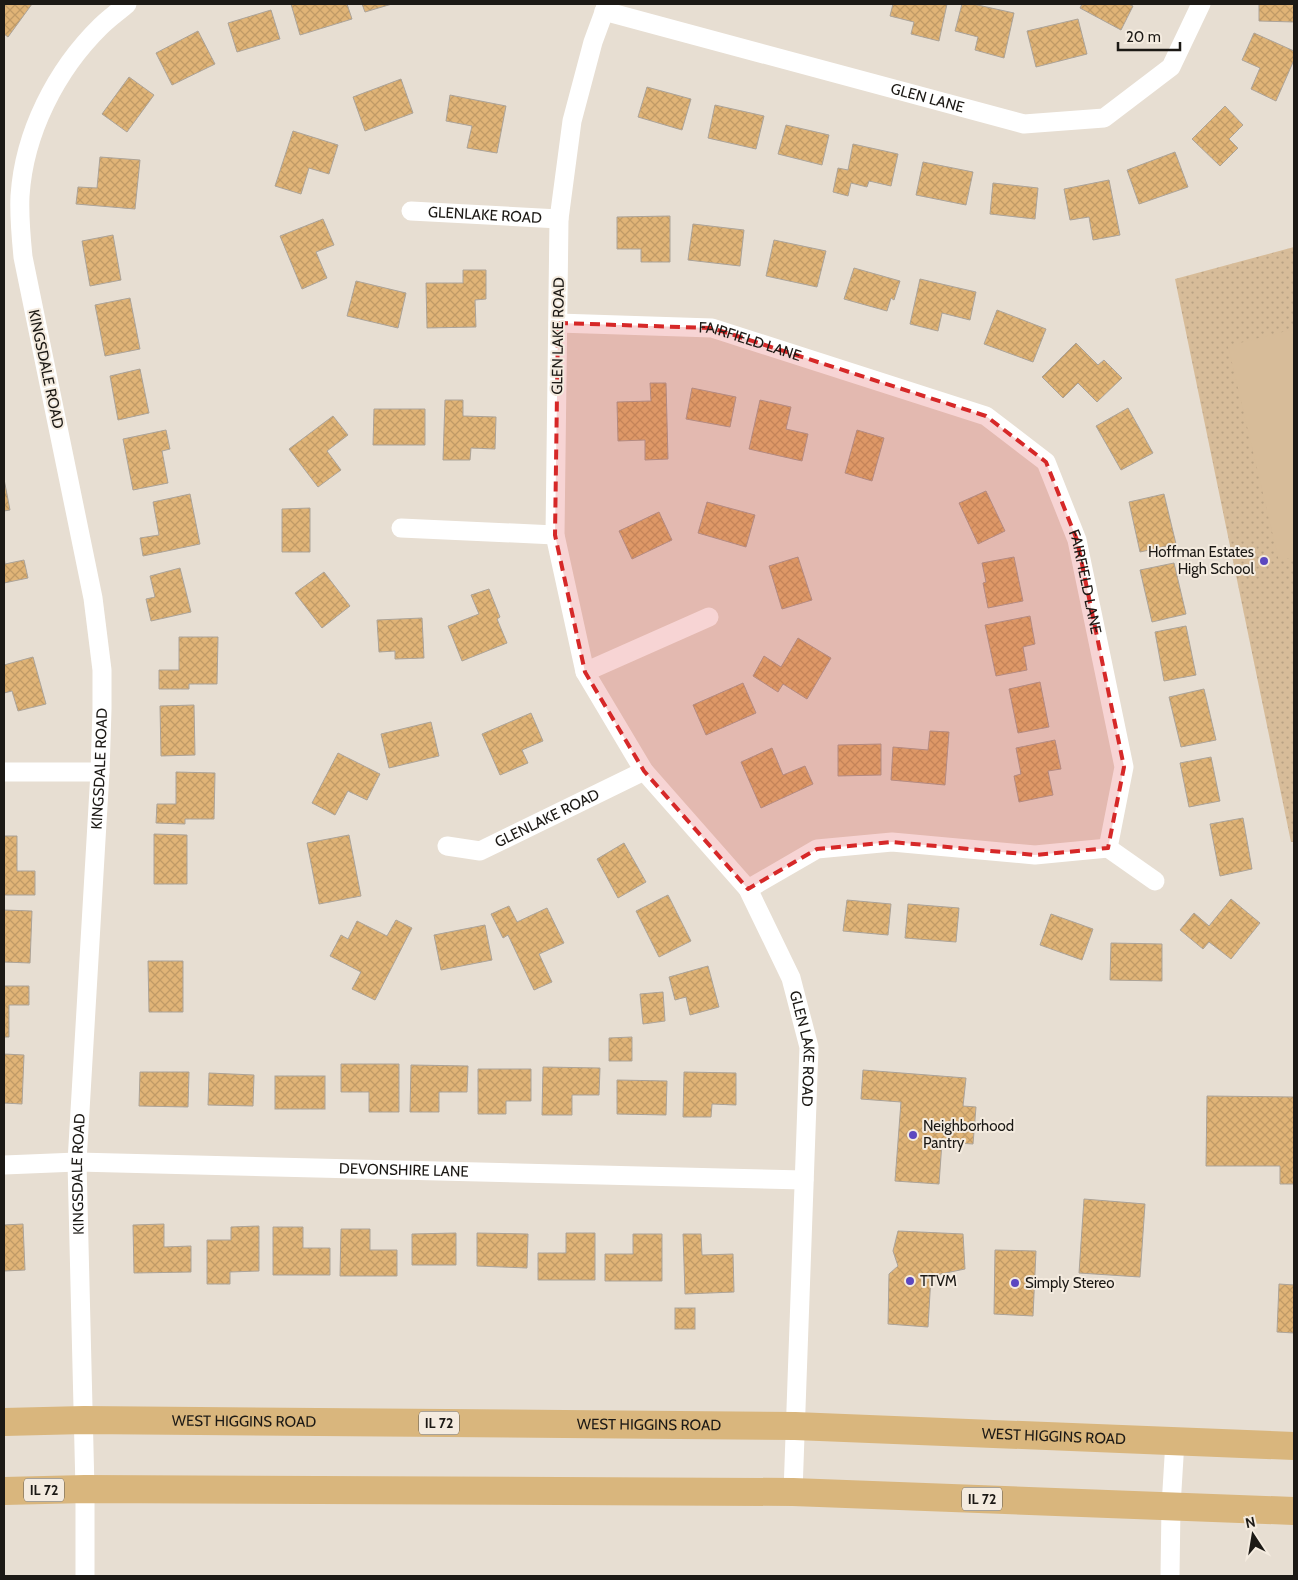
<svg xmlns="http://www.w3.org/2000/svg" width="1298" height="1580" font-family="Cabin,sans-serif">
<defs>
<pattern id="grass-dots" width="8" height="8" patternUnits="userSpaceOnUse" patternTransform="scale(1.25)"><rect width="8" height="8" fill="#d7bc99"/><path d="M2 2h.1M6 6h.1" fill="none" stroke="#b8a183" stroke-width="1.8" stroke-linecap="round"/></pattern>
<pattern id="building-cross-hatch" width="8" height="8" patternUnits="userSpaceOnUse" patternTransform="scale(1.25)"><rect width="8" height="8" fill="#e0b477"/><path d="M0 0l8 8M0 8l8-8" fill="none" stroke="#c09a66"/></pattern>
</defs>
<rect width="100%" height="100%" fill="#e7ded2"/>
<polygon fill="url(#grass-dots)" points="1294,247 1294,842 1291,842 1175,279"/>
<polygon fill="#d7bc99" points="1294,329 1294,557 1279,561 1228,346"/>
<g fill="url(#building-cross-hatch)" stroke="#aca398">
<polygon points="4,4 32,4 8,37 4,34"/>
<polygon points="291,4 347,4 352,19 300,35"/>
<polygon points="362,4 392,4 365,12"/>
<polygon points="893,4 947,4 939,41 911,34 914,22 890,16"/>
<polygon points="962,4 973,4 1014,13 1004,58 975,50 978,37 955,31"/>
<polygon points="1082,4 1128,4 1133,6 1121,30 1080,8"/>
<polygon points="1259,4 1294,4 1294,22 1259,21"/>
<polygon points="271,10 280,39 237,52 228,23"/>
<polygon points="1078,19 1087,54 1036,67 1027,31"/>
<polygon points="198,31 215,64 172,85 156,53"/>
<polygon points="1254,33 1294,51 1294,60 1276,101 1251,89 1260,68 1242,60"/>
<polygon points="129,77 154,95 127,132 102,114"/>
<polygon points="401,79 413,113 365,131 353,97"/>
<polygon points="647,87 691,99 682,130 638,117"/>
<polygon points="450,95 506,106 497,153 467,148 472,126 446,121"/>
<polygon points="715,105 764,116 756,149 708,138"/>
<polygon points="1225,106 1243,125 1229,139 1238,148 1220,166 1192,139"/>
<polygon points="786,125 829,135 822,165 778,154"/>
<polygon points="293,131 338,145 329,174 309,168 301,194 275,186"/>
<polygon points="853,144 898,154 891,186 869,181 867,187 851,183 848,196 833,192 838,168 848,170"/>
<polygon points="1175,152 1188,187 1139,204 1127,170"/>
<polygon points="100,157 140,160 135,209 76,204 78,187 97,188"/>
<polygon points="923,162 973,172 966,205 916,195"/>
<polygon points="1109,180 1120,235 1093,240 1089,217 1070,220 1064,189"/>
<polygon points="993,183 1038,188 1035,219 990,214"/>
<polygon points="670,216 670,262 641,262 641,249 617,249 617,217"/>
<polygon points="323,219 334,245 316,252 327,278 302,289 280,236"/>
<polygon points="693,224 744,230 740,266 688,260"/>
<polygon points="113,235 121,280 90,286 82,241"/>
<polygon points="774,240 826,251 817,287 766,276"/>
<polygon points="854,268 900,281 894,300 891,298 887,311 844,299"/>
<polygon points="463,270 486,270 486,299 475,300 476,327 427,328 426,283 463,283"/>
<polygon points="920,279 976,292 970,320 942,313 938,331 910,324"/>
<polygon points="356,281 406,293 398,328 347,316"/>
<polygon points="130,298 140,349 105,356 95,305"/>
<polygon points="997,310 1046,329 1033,362 984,344"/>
<polygon points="1076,343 1098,365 1104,360 1122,378 1097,402 1078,383 1063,398 1042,377"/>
<polygon points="140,369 149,413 118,420 110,376"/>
<polygon points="650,383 666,383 668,459 645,460 645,440 618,441 617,402 651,401"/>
<polygon points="692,388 736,397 730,427 686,419"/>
<polygon points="445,400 463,400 463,416 496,417 495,449 471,448 470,460 443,460"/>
<polygon points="760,400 791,407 786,429 808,434 802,461 749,449"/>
<polygon points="1128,408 1153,453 1121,470 1096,426"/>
<polygon points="374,409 425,409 425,445 373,445"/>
<polygon points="333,416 348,435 327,451 341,470 318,487 289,449"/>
<polygon points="166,430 170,449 162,451 168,483 133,490 123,439"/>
<polygon points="857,430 884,438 872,481 845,473"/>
<polygon points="4,479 10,510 4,511"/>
<polygon points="986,491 1005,531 978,544 959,503"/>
<polygon points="190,494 200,544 143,556 140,538 159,535 153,502"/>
<polygon points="1164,494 1176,544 1140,552 1129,502"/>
<polygon points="707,502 755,515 746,547 698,533"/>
<polygon points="310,508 310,552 282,552 282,509"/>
<polygon points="659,512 672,540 632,559 619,531"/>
<polygon points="4,556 5,564 24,560 28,578 4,583"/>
<polygon points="798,557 812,600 782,609 769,566"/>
<polygon points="1014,557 1023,601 988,608 983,583 986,582 982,563"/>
<polygon points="1174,563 1186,614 1152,622 1140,570"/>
<polygon points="180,568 191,612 151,621 146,599 155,597 150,576"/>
<polygon points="324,572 350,606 322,628 295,593"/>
<polygon points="489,589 500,617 497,619 507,643 462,661 448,626 479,614 471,595"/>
<polygon points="1030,616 1035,644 1023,647 1027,670 996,676 985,625"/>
<polygon points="422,618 424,658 395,659 395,651 379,652 377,620"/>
<polygon points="1186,626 1196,675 1164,681 1155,632"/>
<polygon points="179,637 218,637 217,684 189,684 189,689 159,689 159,670 179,670"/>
<polygon points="798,638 831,658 807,699 783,684 778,692 753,676 764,656 781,667"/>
<polygon points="33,657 46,704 18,711 12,691 4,693 4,665"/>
<polygon points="1040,682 1049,727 1018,733 1009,689"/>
<polygon points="743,683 756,713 706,735 693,705"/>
<polygon points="1204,689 1216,740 1181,747 1169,697"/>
<polygon points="194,705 195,755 161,756 160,706"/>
<polygon points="531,713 543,741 522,750 528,763 500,775 482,734"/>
<polygon points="431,722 439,756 389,768 381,734"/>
<polygon points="930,731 949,732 945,785 891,780 893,747 928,750"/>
<polygon points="1055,740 1061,769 1048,771 1053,795 1019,802 1014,776 1021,774 1016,748"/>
<polygon points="881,744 881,775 838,776 838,745"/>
<polygon points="772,748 783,775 805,766 813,784 761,808 741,762"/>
<polygon points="338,753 380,774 367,800 348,791 335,815 312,803"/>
<polygon points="1211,757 1220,801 1189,807 1180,763"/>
<polygon points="176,772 215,773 214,819 185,819 185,824 156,823 157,804 176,804"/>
<polygon points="1243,818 1252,869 1220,876 1210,824"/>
<polygon points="154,834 187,835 187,884 154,884"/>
<polygon points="349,835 361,896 319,904 307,843"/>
<polygon points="4,836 17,836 17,871 35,871 35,895 4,895"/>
<polygon points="624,843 646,882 618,898 597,859"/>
<polygon points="668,895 691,941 659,957 636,911"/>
<polygon points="1231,899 1260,923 1231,959 1209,942 1203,949 1180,930 1194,913 1209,926"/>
<polygon points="847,900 891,904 888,935 843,931"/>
<polygon points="908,904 959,908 956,942 905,938"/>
<polygon points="509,906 517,922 547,908 564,943 539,954 552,982 534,990 508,935 503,938 491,914"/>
<polygon points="4,910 32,911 30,963 4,962"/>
<polygon points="1051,914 1093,929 1082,960 1040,945"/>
<polygon points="396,920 412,928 375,1000 352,989 361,972 330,956 341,935 348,939 357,921 387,936"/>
<polygon points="485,925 492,960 441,970 434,935"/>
<polygon points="1111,943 1162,944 1162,981 1110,980"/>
<polygon points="148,961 183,961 183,1012 149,1012"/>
<polygon points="708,966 719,1007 690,1015 686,997 675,1000 669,977"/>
<polygon points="4,986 29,986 29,1005 9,1005 9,1037 4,1037"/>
<polygon points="663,992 665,1021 643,1024 640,994"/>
<polygon points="632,1037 632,1061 609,1061 609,1038"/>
<polygon points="4,1054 24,1055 22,1104 4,1103"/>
<polygon points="341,1064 399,1064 399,1112 369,1112 369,1092 341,1092"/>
<polygon points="411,1065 468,1066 467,1092 439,1092 439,1112 410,1112"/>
<polygon points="543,1067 600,1068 599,1095 572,1095 572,1115 542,1115"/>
<polygon points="478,1069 531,1069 531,1101 506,1101 506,1114 478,1114"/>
<polygon points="863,1070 966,1078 963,1106 976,1107 973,1144 942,1142 939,1184 895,1181 901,1102 861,1099"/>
<polygon points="140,1072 189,1072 188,1107 139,1106"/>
<polygon points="684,1072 736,1073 736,1105 712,1104 711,1117 683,1117"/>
<polygon points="209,1073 254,1075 253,1106 208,1105"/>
<rect x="275" y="1076" width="50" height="33"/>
<polygon points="617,1080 667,1081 666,1115 617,1114"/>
<polygon points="1207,1096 1294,1097 1294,1184 1280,1184 1280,1166 1206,1166"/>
<polygon points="1084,1199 1145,1204 1140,1277 1079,1273"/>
<polygon points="23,1224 25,1270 4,1271 4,1225"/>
<polygon points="164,1224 164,1247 191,1246 191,1272 134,1273 133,1225"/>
<polygon points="259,1226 259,1271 230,1272 230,1284 207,1284 207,1240 231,1240 231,1227"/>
<polygon points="273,1227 303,1227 303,1248 330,1248 330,1275 273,1275"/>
<polygon points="341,1229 370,1229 370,1250 397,1250 397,1276 340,1276"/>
<polygon points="898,1231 963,1234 965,1269 931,1276 928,1327 888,1324 889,1274 898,1266 893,1251"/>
<polygon points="456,1233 456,1265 412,1265 412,1234"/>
<polygon points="477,1233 528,1234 527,1268 477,1266"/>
<polygon points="566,1233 595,1233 595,1280 538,1280 538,1253 566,1253"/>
<polygon points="633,1234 662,1234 662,1281 605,1281 605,1254 633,1254"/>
<polygon points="683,1234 701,1234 702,1255 733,1254 734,1292 685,1294"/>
<polygon points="995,1250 1036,1251 1033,1316 994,1314"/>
<polygon points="1279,1284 1294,1285 1294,1333 1277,1332"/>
<rect x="675" y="1308" width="20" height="21"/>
</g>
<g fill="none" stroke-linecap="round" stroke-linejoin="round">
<g stroke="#fff" stroke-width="19">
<path id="s1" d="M607,4l-14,38 -21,79 -13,98 -4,316 30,137 59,99 104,118 43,89 18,69 -16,445"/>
<path id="s2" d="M604,11l420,113 80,-6 67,-51 30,-63"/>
<path id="s3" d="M411,211l148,8"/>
<path id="s4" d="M558,323l154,5 274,88 60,46 31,78 47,227 -16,81"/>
<polyline points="401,528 555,535"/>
<polyline points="585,672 709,617"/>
<polyline points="4,772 100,772"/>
<path id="s5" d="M447,846l33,5 164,-80"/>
<polyline points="1108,848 1155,881"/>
<polyline points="748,889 817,849 892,842 1035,855 1108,848"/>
<path id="s6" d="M4,1165l73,-3 727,18"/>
<path id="s7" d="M85,1576v-87l-8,-327 23,-390 2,-63v-39l-9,-72 -70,-341c-2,-20 -4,-40 -3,-61 4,-63 36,-126 81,-170 8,-8 18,-15 26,-22"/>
<polyline points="1170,1576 1171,1506 1175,1441"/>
</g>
<g stroke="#d9b67d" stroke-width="28">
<path id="s8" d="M4,1422l80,-2 711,6 499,20"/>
<polyline points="4,1491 85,1489 793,1492 1294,1511"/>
</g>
</g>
<path fill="#d62828" fill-opacity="0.2" stroke="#d62828" stroke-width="4" stroke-dasharray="10 6" stroke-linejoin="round" d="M558,323l154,5 274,88 60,46 31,78 47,227 -16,81 -73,7 -143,-13 -75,7 -69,40 -104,-118 -59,-99 -30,-137z"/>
<g fill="#5b48c0" stroke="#f4ebdf" stroke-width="2">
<circle cx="1264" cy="561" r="5"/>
<circle cx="913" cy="1135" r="5"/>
<circle cx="910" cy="1281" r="5"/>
<circle cx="1015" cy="1283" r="5"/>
</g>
<g text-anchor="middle" stroke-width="4" stroke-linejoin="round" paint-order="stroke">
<g fill="#f4ebdf" stroke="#5d5852" stroke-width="1">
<rect x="419" y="1411.5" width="40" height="23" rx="4"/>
<rect x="24" y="1478.5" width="40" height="23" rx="4"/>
<rect x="962" y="1487.5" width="40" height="23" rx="4"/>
</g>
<g font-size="14" font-weight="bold" fill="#1c1915">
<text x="439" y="1428">IL 72</text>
<text x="44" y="1495">IL 72</text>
<text x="982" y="1504">IL 72</text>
</g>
<g font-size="15" fill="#1c1915" stroke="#f4ebdf">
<text dy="5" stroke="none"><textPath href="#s2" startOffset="335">GLEN LANE</textPath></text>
<text dy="5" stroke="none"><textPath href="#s3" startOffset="74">GLENLAKE ROAD</textPath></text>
<text transform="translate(558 336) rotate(-89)" y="5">GLEN LAKE ROAD</text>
<text dy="5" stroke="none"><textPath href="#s4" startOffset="194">FAIRFIELD LANE</textPath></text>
<text transform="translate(46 369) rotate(78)" y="5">KINGSDALE ROAD</text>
<text dy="5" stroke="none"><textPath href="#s4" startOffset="644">FAIRFIELD LANE</textPath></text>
<text dy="5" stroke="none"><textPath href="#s7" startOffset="808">KINGSDALE ROAD</textPath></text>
<text dy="5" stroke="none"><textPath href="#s5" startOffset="108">GLENLAKE ROAD</textPath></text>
<text dy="5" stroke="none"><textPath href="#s1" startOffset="1121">GLEN LAKE ROAD</textPath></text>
<text dy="5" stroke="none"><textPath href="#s6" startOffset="400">DEVONSHIRE LANE</textPath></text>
<text dy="5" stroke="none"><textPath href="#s7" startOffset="402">KINGSDALE ROAD</textPath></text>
<text dy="5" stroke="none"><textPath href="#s8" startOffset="240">WEST HIGGINS ROAD</textPath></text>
<text dy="5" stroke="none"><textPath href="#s8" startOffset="645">WEST HIGGINS ROAD</textPath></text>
<text dy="5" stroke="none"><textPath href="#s8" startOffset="1050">WEST HIGGINS ROAD</textPath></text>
</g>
<g font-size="15" fill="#1c1915" stroke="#f4ebdf" text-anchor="start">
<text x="1254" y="557" text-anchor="end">Hoffman Estates<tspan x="1254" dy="17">High School</tspan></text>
<text x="923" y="1131">Neighborhood<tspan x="923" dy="17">Pantry</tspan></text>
<text x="920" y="1286">TTVM</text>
<text x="1025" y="1288">Simply Stereo</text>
</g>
</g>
<rect width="1298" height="1580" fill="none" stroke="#1c1915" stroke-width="10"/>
<g transform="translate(1253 1535) rotate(348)" stroke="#f4ebdf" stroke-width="4" paint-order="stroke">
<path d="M0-4L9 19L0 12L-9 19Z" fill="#1c1915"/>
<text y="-8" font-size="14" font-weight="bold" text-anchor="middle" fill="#1c1915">N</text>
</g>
<path d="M1118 42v8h62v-8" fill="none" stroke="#1c1915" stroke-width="2.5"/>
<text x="1126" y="42" font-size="15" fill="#1c1915" stroke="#f4ebdf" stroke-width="4" paint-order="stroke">20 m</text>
</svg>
